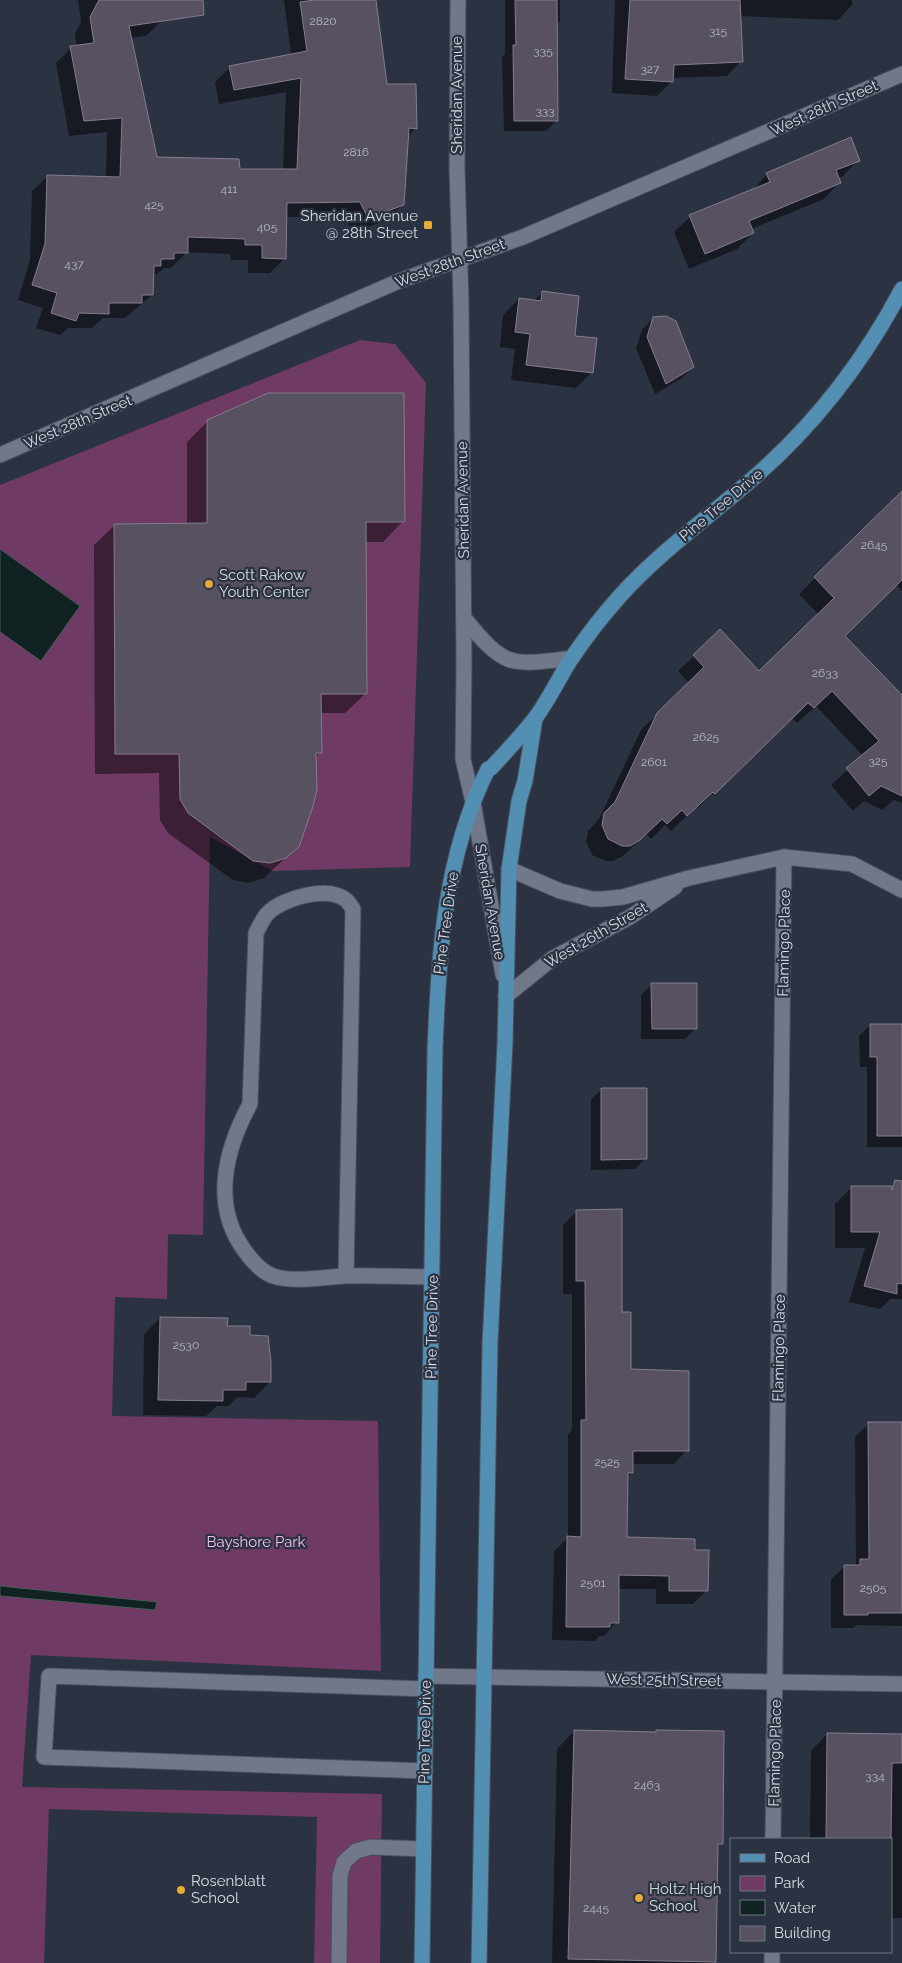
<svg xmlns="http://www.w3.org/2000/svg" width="902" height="1963" font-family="Raleway,sans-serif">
<rect width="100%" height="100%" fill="#2b3241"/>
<polygon fill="#6f3a63" points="360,340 395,344 426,383 410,867 273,871 210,837 203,1235 168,1234 167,1299 115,1297 112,1416 378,1421 381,1671 31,1655 22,1787 382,1794 380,1963 314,1963 317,1817 49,1809 44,1963 0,1963 0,485"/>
<g fill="#122" stroke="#4c5a5c">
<polygon points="0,549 80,606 41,661 0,632"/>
<polygon points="0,1586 157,1602 155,1610 0,1596"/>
</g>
<g fill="#0007">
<polygon points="78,0 159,0 161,21 146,36 130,38 156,159 239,170 283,170 286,92 219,104 215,82 230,67 291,55 284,0 375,0 386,85 415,85 415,129 407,137 403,204 388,220 353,232 344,217 286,217 285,258 270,273 248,273 248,260 231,260 230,254 187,252 171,268 164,268 157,274 152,274 152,295 125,318 103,318 92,328 68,328 60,335 36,328 43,308 18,300 30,260 32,191 48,176 106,178 107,132 69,136 56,63 71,48 77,47 75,34 81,22"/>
<polygon points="505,0 560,0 560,21 556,25 557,120 546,131 504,131 502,57 505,54"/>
<polygon points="615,0 852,0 852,5 838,20 739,16 741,61 727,76 672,78 672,81 657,96 612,93"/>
<polygon points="858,160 843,176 838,178 839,183 824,199 751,229 753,233 737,249 689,269 674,232 690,217 752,191 767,174"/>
<polygon points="543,292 574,337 592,372 576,388 511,380 515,349 500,347 503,315 519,299 534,301"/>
<polygon points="653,318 693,367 682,378 655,394 636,348 642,330"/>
<polygon points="207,422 403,521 383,542 365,542 366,693 345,713 320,713 320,752 315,758 298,846 264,878 249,883 233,880 168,833 160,820 159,773 95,774 94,545 115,525 187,525 187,442"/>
<polygon points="902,497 902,591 896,585 843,636 902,730 902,803 894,800 882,810 864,801 853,811 831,785 863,756 816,706 797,723 791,717 698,808 696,807 671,831 665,825 651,839 646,834 623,856 613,861 606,861 592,855 586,841 588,831 599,819 641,730 689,683 678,671 694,656 759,672 819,615 799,594 891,504"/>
<polygon points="652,984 696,1028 685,1039 641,1039 641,995"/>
<polygon points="870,1025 902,1025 902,1147 867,1147 867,1067 860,1067 859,1036"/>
<polygon points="602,1089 646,1158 635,1169 591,1170 591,1100"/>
<polygon points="851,1188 902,1193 902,1299 890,1299 880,1309 849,1302 865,1248 835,1248 835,1204"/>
<polygon points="577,1211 620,1313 630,1370 687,1450 674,1464 632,1464 632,1473 626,1478 626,1539 694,1551 707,1590 693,1604 656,1604 656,1589 618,1589 617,1622 604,1636 599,1636 595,1641 552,1640 554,1551 568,1538 568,1435 572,1430 572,1294 563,1294 563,1225"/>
<polygon points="160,1318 226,1327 270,1382 254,1398 237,1397 229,1406 217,1406 206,1416 143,1415 144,1334"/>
<polygon points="869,1424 902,1424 902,1626 856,1625 854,1628 831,1628 831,1580 845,1566 856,1565 855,1437"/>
<polygon points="574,1731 721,1843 717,1848 714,1961 712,1963 552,1963 557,1749"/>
<polygon points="827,1734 902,1735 902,1918 891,1918 891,1839 810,1839 811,1751"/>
</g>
<g fill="#575162" stroke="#847d90">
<polygon points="99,0 203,0 204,15 129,26 157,157 239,159 240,169 297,169 301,78 234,90 229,66 307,51 300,2 314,0 376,0 387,84 416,84 417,129 409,128 404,205 368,218 360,202 287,203 286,259 262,258 262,245 245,245 245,239 188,237 188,253 174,253 174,259 161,259 161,266 154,266 153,295 142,295 142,303 109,303 109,314 79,313 76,321 51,313 57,293 32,285 45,244 47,175 120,177 122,118 84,121 70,46 94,43 90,17"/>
<polygon points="515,0 557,0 558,121 514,121 513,45 516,45"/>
<polygon points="630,0 740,0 743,62 674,65 673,82 625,79"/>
<polygon points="851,137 860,161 836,170 841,183 749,221 754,233 705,254 689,215 770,182 766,173"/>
<polygon points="542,291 579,296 575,336 597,338 593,373 526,365 530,334 515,332 519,298 541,301"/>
<polygon points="666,316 676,321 694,367 666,384 647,337 653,317"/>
<polygon points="268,393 404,393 405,522 366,522 367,694 321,694 322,753 316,753 317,790 313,806 299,847 286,858 270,863 253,861 188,813 180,799 179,754 115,754 114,524 207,523 207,420"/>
<polygon points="902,491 902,580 845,636 902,695 902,796 881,786 869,796 846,768 879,741 832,691 814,708 808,703 715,794 713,792 687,816 682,810 667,824 662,819 640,840 630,846 622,846 608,839 602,825 604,813 615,802 657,713 704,667 693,655 720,629 759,671 834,598 814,577"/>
<polygon points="651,983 697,983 697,1029 652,1029"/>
<polygon points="870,1024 902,1024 902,1136 877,1136 877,1057 870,1057"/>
<polygon points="601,1088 647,1088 647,1159 601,1160"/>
<polygon points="895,1180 902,1181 902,1284 897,1283 897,1294 864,1286 880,1232 851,1232 851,1186 892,1186 892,1190"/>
<polygon points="622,1209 622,1312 631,1312 631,1369 689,1371 689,1451 633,1451 633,1473 628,1473 627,1537 695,1539 695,1550 709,1550 708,1591 669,1591 669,1576 619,1575 619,1623 610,1623 610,1627 566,1627 567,1536 581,1537 581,1420 586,1420 585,1281 576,1281 576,1210"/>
<polygon points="160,1317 228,1318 227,1326 250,1326 250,1335 268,1336 271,1362 271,1382 246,1382 246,1390 223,1390 223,1401 158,1400"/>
<polygon points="868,1422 902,1422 902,1613 868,1613 868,1615 844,1615 844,1565 860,1565 860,1559 869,1559"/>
<polygon points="574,1730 656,1732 656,1730 724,1731 723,1844 718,1844 716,1962 568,1959"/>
<polygon points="827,1733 902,1734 902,1763 892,1763 891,1839 826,1839"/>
</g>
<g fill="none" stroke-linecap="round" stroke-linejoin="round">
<defs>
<g id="minor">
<polyline points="458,0 457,168 461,302 464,665 463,759 473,802 503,975"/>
<polyline points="0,455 399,281 523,237 902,74"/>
<path d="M464,618c41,50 45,48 108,40"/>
<polyline points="509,869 560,891 592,899 603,899 623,897 689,878 784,857 852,864 902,890"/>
<polyline points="506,996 553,958 630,917 675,887"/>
<path d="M346,1276l7,-367c-2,-2 -4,-7 -7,-9 -18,-15 -63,-2 -78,13 -5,5 -9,14 -12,20l-6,171c-25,46 -39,102 -5,147 6,9 17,21 28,25 21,7 50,1 72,0 29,-1 58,1 87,1"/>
<polyline points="426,1676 902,1684"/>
<polyline points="425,1771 44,1757 49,1676 426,1689"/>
<polyline points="773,1839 784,857"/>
<polyline points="339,1963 340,1876 344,1862 356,1851 371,1847 423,1849"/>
<polyline points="772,1963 772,1952"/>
</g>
<g id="major">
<path d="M422,1963l13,-914c4,-96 9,-192 53,-280l3,-1c15,-16 31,-33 45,-51 13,-18 23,-39 35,-58 15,-22 31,-43 49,-63 39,-43 86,-77 130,-115 62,-53 114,-120 152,-192"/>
<polyline points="479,1963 490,1343 505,1043 509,869 519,801 525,781 535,719"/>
</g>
</defs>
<use href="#minor" stroke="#4a4f5c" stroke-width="17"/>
<use href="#major" stroke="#4a4f5c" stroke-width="17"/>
<use href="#minor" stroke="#71788a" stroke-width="15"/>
<use href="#major" stroke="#528fb2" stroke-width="15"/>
</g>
<g fill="#e7ac37" stroke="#2b3241" stroke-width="2">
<rect x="423" y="220" width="10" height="10" rx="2.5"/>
<circle cx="209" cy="584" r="5"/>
<circle cx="181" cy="1890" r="5"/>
<circle cx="639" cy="1898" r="5"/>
</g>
<g text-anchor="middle" stroke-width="4.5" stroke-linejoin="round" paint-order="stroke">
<g font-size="12" fill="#b6b8c4">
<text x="323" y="25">2820</text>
<text x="718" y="35">315</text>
<text x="543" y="55">335</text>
<text x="650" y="73">327</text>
<text x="545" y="115">333</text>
<text x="356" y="156">2816</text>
<text x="229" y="193">411</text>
<text x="154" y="209">425</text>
<text x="267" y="231">405</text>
<text x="74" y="268">437</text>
<text x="874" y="549">2645</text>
<text x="825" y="677">2633</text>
<text x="706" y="741">2625</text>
<text x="878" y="765">325</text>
<text x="654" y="766">2601</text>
<text x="186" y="1349">2530</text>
<text x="607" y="1466">2525</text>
<text x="593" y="1587">2501</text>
<text x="873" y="1592">2505</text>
<text x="875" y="1780">334</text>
<text x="647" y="1789">2463</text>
<text x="596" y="1912">2445</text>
</g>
<g font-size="15" fill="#d6dbe5" stroke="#2b3241">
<text transform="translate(457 95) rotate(-90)" y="5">Sheridan Avenue</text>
<text transform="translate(824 108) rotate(-24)" y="5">West 28th Street</text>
<text transform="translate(450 263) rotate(-20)" y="5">West 28th Street</text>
<text transform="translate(78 422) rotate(-23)" y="5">West 28th Street</text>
<text transform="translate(463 500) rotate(-91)" y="5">Sheridan Avenue</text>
<text transform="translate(721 505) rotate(-40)" y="5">Pine Tree Drive</text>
<text transform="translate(490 902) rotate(80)" y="5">Sheridan Avenue</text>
<text transform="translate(446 923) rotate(-82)" y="5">Pine Tree Drive</text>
<text transform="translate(596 935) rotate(-30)" y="5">West 26th Street</text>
<text transform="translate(784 943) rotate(-89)" y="5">Flamingo Place</text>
<text transform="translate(432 1327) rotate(-89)" y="5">Pine Tree Drive</text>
<text transform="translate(779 1348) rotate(-89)" y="5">Flamingo Place</text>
<text transform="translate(664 1680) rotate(1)" y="5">West 25th Street</text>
<text transform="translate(425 1732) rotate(-89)" y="5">Pine Tree Drive</text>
<text transform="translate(775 1753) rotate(-89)" y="5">Flamingo Place</text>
</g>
<g font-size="15" fill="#d6dbe5" stroke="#2b3241" text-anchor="start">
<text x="418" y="221" text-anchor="end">Sheridan Avenue<tspan x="418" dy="17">@ 28th Street</tspan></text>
<text x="219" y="580">Scott Rakow<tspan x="219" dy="17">Youth Center</tspan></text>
<text x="191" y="1886">Rosenblatt<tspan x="191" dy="17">School</tspan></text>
<text x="649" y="1894">Holtz High<tspan x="649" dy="17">School</tspan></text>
</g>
<g font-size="15" fill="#f8bee8" stroke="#2b3241">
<text x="256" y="1547">Bayshore Park</text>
</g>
</g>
<rect x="730" y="1838" width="162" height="115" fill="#2b3241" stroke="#6f7683"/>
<rect x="740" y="1854" width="25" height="8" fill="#528fb2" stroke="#6f7683"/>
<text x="774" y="1863" font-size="15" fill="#d6dbe5">Road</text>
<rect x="740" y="1876" width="25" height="15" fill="#6f3a63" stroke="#6f7683"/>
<text x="774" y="1888" font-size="15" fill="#d6dbe5">Park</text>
<rect x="740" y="1900" width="25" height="15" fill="#112222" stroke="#6f7683"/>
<text x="774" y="1913" font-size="15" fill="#d6dbe5">Water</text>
<rect x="740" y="1926" width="25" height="15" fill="#575162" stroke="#6f7683"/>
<text x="774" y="1938" font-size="15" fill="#d6dbe5">Building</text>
</svg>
